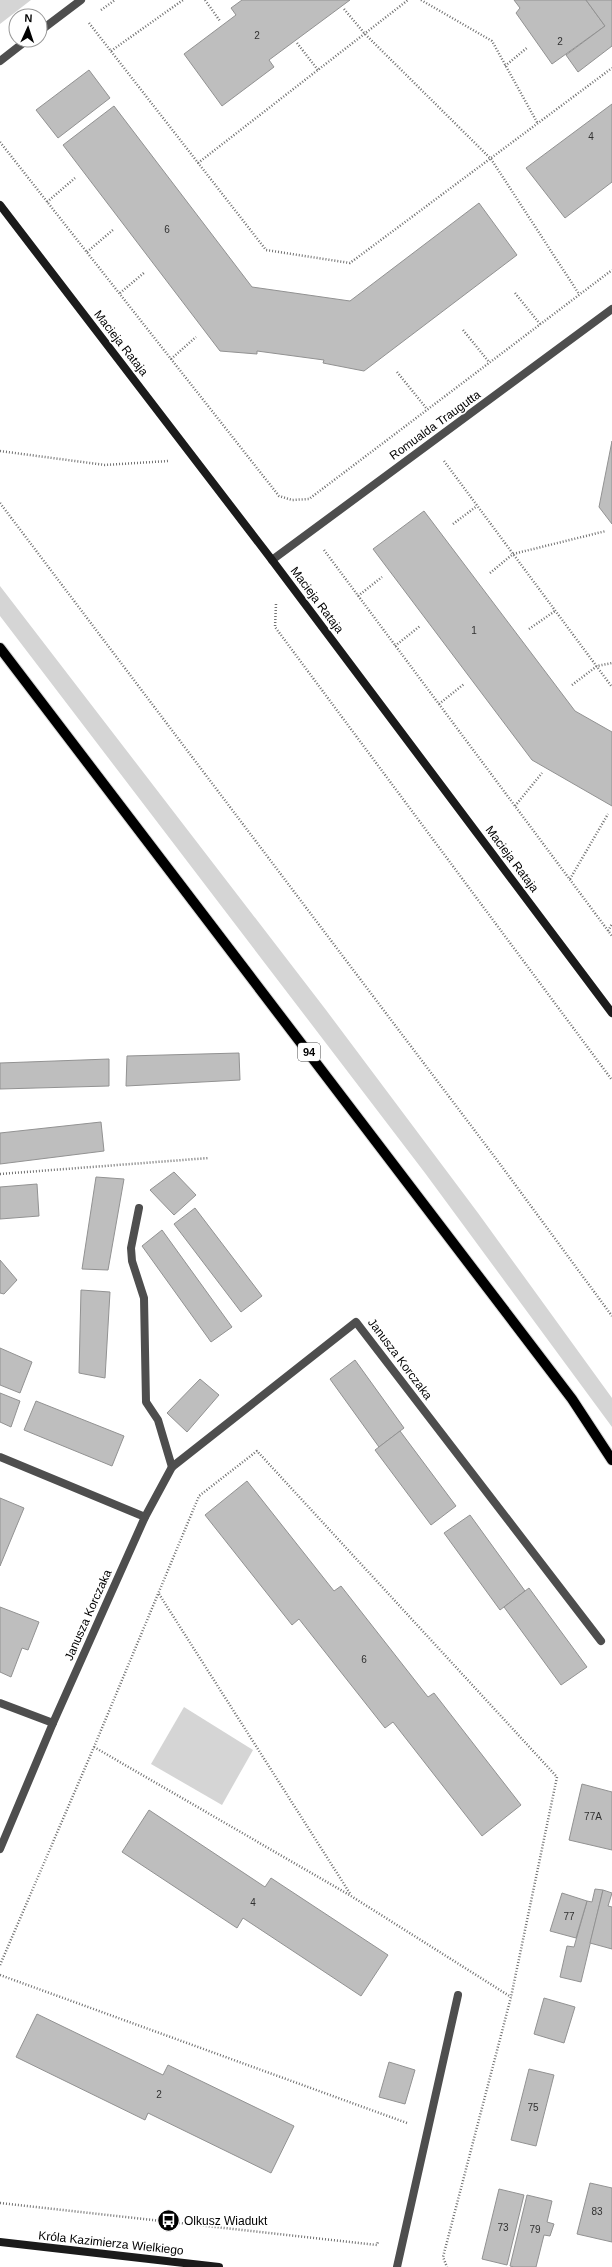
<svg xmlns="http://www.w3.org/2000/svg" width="612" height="2267" font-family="Arial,sans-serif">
<rect width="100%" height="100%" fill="#fff"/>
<g fill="#d5d5d5">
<polygon points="0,0 31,0 0,24"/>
<polygon points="0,586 326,1010 478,1213 612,1398 612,1427 425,1173 0,616"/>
<polygon points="184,1707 253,1750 222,1805 151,1764"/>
</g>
<g fill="#bebebe" stroke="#929292">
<polygon points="242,0 350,0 269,60 274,67 222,106 184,54 236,15 231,8"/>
<polygon points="514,0 586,0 605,26 552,64 516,13 520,8"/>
<polygon points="586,0 612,0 612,46 578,72 566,55 605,26"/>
<polygon points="89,70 110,98 58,138 36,110"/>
<polygon points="612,104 612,182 565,218 526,168"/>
<polygon points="114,106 252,287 350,301 479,203 517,255 364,371 323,363 324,360 257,351 257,354 220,351 63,145"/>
<polygon points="612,441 612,524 599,507"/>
<polygon points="424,511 575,711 612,732 612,806 532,760 373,549"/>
<polygon points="239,1053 240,1080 126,1086 127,1056"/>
<polygon points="109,1059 109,1086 0,1089 0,1063"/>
<polygon points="101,1122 104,1151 0,1164 0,1133"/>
<polygon points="174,1172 196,1195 174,1215 150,1190"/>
<polygon points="96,1177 124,1179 108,1270 82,1269"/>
<polygon points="37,1184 39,1216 0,1219 0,1187"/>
<polygon points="195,1208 262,1296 241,1312 174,1224"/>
<polygon points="162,1230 232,1327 211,1342 142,1246"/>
<polygon points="0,1260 17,1280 4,1294 0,1293"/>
<polygon points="81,1290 110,1292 105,1378 79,1373"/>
<polygon points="0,1348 32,1362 20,1393 0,1385"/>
<polygon points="355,1360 404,1428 379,1447 330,1379"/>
<polygon points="200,1379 219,1395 187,1432 167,1413"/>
<polygon points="0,1393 20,1401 11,1427 0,1422"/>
<polygon points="36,1401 124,1436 112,1466 24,1430"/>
<polygon points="400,1431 456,1506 431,1525 375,1450"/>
<polygon points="247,1481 334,1591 341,1586 428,1697 434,1693 521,1805 482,1836 393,1722 385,1728 299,1619 292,1625 205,1515"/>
<polygon points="0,1498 24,1508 0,1566"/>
<polygon points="470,1515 525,1591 500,1610 444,1533"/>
<polygon points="529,1588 587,1667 561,1685 504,1607"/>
<polygon points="0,1607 39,1622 28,1650 22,1648 11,1677 0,1672"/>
<polygon points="582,1784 612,1792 612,1850 569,1840"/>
<polygon points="149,1810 265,1887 271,1878 388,1955 361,1996 243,1918 237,1928 122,1852"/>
<polygon points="595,1889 603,1890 581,1982 560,1977 567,1946 574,1947 587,1901 592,1902"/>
<polygon points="603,1890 612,1893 608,1906 612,1907 612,1949 590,1943"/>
<polygon points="562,1893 587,1901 576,1938 550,1931"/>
<polygon points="544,1998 575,2007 564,2043 534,2034"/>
<polygon points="37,2014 163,2075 168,2065 294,2126 271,2173 148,2113 145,2120 16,2057"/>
<polygon points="389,2062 415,2070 405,2104 379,2097"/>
<polygon points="529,2069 554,2075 536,2146 511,2140"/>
<polygon points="590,2183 612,2188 612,2242 577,2234"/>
<polygon points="499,2189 524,2195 507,2265 482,2259"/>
<polygon points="527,2195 552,2201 547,2222 554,2224 550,2236 544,2235 536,2267 514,2267 510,2266"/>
</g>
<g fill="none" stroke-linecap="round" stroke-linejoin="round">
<defs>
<polyline id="primary" points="0,648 572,1399 612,1460"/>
</defs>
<use href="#primary" stroke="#dbdbdb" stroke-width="12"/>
<g stroke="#707070" stroke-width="2.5" stroke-dasharray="1 2" stroke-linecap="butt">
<polyline points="205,0 220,21"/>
<polyline points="421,0 492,41 538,124"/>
<polyline points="344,9 365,34 491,159 579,294"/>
<polyline points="101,10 115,0"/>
<polyline points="89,23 266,250 350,263 612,68"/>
<polyline points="297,43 318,70"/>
<polyline points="111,51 183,0"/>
<polyline points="505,66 528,47"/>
<polyline points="0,142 279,496 292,500 309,499 612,270"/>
<polyline points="198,163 408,0"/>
<polyline points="47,202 75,178"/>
<polyline points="87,252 114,229"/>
<polyline points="120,293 145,272"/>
<polyline points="515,293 540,324"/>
<polyline points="463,330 489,362"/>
<polyline points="171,359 196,337"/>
<polyline points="397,372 427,409"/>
<polyline points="0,451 105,465 168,461"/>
<polyline points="444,461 612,687"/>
<polyline points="0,503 497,1160 612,1316"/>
<polyline points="453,524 477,506"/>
<polyline points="324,550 612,936"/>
<polyline points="490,573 513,554 606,531"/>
<polyline points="358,596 382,577"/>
<polyline points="276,604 275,627 612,1080"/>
<polyline points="529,629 555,611"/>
<polyline points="395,646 420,626"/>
<polyline points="572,685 597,666 612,663"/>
<polyline points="439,704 464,684"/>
<polyline points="515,806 542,773"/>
<polyline points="570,879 608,814"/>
<polyline points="608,931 612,924"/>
<polyline points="0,1174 209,1158"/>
<polyline points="159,1594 351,1895"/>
<polyline points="94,1747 351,1896 511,1997"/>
<polyline points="0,1965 94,1747 199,1496 257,1451 557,1777 511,1997 443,2257 447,2267"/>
<polyline points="0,1975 407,2123"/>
<polyline points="0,2203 377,2245 378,2242"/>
</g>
<g stroke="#4e4e4e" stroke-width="8">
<polyline points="139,1208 131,1248 132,1261 144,1298 146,1402 158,1420 172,1467"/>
<polyline points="397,2267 458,1995"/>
</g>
<g stroke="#4e4e4e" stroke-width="8">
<polyline points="40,31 81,0"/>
<polyline points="0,61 27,40"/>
<polyline points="272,560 612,309"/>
<polyline points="0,1457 145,1517"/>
<polyline points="0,1703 53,1723"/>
<polyline points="0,1849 53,1723 145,1517 172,1467 356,1322 601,1641"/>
</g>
<g stroke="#1b1b1b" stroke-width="8">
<polyline points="0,205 272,560 612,1013"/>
<polyline points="0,2242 219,2267"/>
</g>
<use href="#primary" stroke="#000" stroke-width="10"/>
</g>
<defs>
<symbol id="bus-disc" viewBox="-11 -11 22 22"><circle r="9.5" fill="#000" stroke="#fff"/><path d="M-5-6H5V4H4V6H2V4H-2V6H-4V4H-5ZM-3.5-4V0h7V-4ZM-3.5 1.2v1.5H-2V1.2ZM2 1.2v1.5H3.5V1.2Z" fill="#fff"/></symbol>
</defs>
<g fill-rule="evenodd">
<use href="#bus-disc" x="156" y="2208" width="25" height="25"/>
</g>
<g text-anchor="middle" stroke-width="3.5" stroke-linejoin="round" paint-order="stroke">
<g font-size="10" fill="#303030">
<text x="257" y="39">2</text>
<text x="560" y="45">2</text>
<text x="591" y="140">4</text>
<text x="167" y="233">6</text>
<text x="474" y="634">1</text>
<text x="364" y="1663">6</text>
<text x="593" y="1820">77A</text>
<text x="253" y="1906">4</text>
<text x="569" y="1920">77</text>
<text x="159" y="2098">2</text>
<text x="533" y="2111">75</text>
<text x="597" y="2215">83</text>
<text x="503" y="2231">73</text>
<text x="535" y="2233">79</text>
</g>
<rect fill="#fff" stroke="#4c4c4c" stroke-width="1" x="298" y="1043" width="22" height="18" rx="3"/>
<g font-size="11" font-weight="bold" fill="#000">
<text x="309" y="1056">94</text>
</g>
<g font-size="12" fill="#000" stroke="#fff">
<text transform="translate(121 343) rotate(52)" y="4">Macieja Rataja</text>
<text transform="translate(435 425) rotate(-36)" y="4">Romualda Traugutta</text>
<text transform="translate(317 600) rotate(53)" y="4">Macieja Rataja</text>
<text transform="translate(512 859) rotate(53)" y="4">Macieja Rataja</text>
<text transform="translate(400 1359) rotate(53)" y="4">Janusza Korczaka</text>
<text transform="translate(88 1615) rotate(-66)" y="4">Janusza Korczaka</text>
<text transform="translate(111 2243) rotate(6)" y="4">Króla Kazimierza Wielkiego</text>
</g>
<g font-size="12" fill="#000" stroke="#fff" text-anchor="start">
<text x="184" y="2225">Olkusz Wiadukt</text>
</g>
</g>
<g transform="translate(28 28) rotate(3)"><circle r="19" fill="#ffffff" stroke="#999999"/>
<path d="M0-3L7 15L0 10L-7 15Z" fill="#000000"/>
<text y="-6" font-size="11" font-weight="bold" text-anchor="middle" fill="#000000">N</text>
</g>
</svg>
